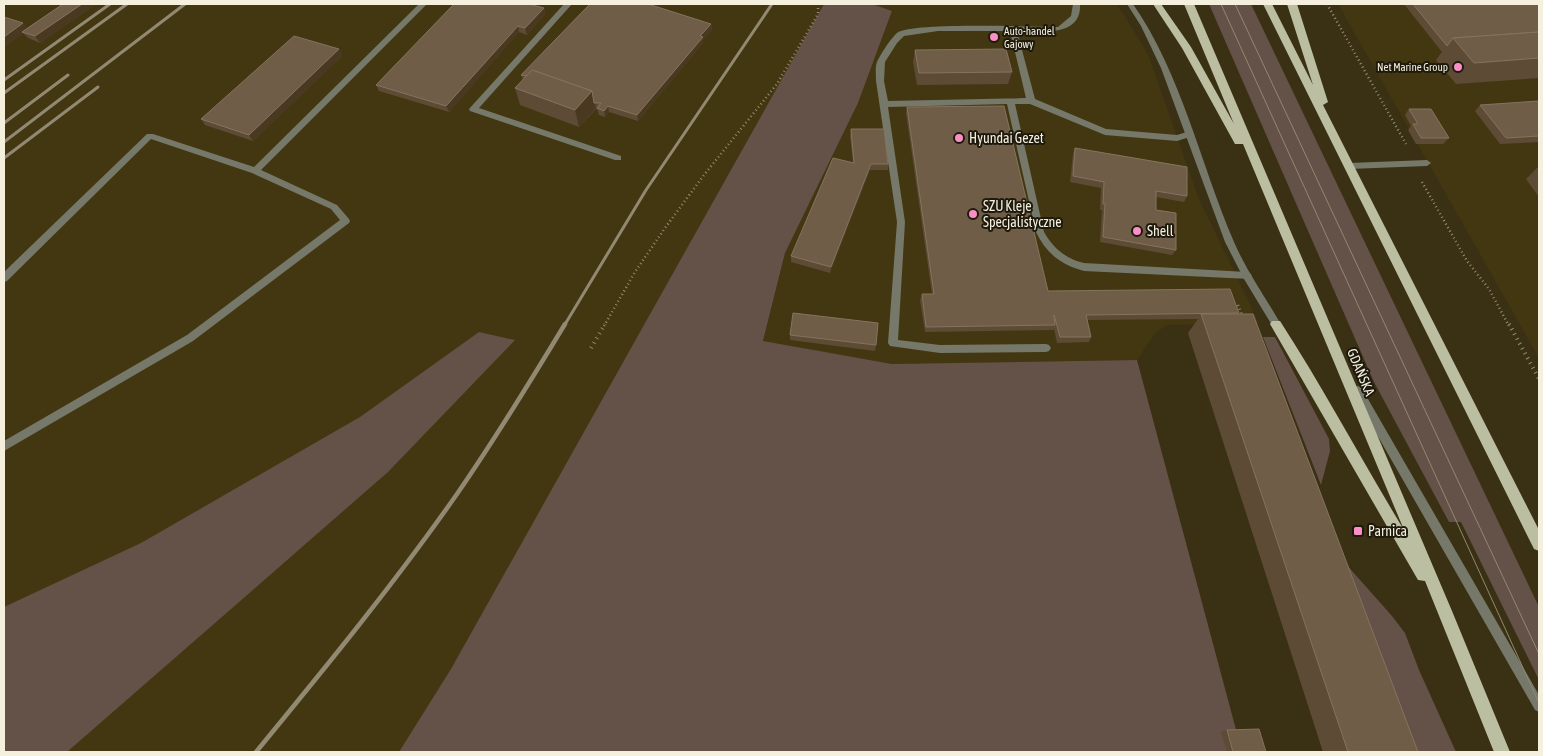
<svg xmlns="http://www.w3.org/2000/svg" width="1543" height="756" font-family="'Asap Condensed',sans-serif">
<rect width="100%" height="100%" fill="#3a3013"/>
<g fill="#433711">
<polygon points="4,4 824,4 405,752 4,752"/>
<polygon points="872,4 1117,4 1148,54 1199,199 1259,323 1168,325 1156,332 1137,360 892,364 763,342 785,253 858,103 892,12"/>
<polygon points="1338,4 1539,4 1539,358"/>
</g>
<g fill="#645147">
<polygon points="824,4 872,4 892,11 858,103 785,253 763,341 892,364 1137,360 1242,752 399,752 451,669"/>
<polygon points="1209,4 1251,4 1539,607 1539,680 1461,522 1449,522 1374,382"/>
<polygon points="479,332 515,340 388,472 67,752 4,752 4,607 141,543 360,417"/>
<polygon points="1263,337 1275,337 1329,439 1330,451 1321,485"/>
<polygon points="1345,563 1392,616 1405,633 1419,670 1456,752 1417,752"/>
</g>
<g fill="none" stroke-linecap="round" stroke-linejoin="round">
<g stroke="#948c74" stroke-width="2.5" stroke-dasharray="1 3" stroke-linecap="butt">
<polyline points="1327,4 1406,144"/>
<polyline points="1422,182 1467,261 1489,289 1509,326"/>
<polyline points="1238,305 1243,318"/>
<polyline points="604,326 635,272 665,228 704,175 777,84 818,14 818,4"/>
</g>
<g stroke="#948c74" stroke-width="4" stroke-dasharray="1 4.5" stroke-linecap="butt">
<polyline points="1509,324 1539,379"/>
<polyline points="591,348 605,324"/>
</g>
<g fill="#76786a" fill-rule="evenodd">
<polygon points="419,4 427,4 261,170 337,205 349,219 350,221 349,223 193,341 4,451 4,441 187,335 340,220 331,209 252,173 151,139 7,281 4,282 4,272 147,134 153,134 254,167"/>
<polygon points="564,4 572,4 479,108 621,156 621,160 615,160 470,111 469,109"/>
<path d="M1073,4h7c2,34 -41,27 -63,27l18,68 71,30 71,6 13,-4 4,3 -1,2 -16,5 -72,-6 -75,-31h-15l29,128c9,16 22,27 40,31l163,9 3,1 2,3 -2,3 -166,-8c-23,-6 -38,-18 -48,-39l-29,-128 -119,3 17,115 -7,118 42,5 106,-1 3,1 2,3 -2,3 -3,1 -106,1 -50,-7 -2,-3 9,-121 -21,-141c0,-6 -1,-14 1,-19 3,-7 14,-24 20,-29 16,-11 135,-6 161,-6l13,-11zM938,31h72l16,67 -138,3 -4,-20 1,-19 12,-19 7,-7z"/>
<polygon points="1427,160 1431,163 1427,166 1349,169 1345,166 1349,163"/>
<polygon points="1357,386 1361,387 1539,695 1539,712 1535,710 1353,393 1352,390 1353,387"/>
</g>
<path fill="#76786a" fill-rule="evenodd" d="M1127,4h6c49,71 67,159 101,238 12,28 30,53 45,79l2,3 -2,3h-6l-29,-48 -19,-37 -64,-174 -20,-42z"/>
<g fill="#bbbea1" fill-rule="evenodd">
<path d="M1153,4h8l30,43 43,77 -50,-120h10l258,607 58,141h-16l-69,-171 -7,-1 -148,-256 2,-3h8c44,68 82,140 124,209l-161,-386h-8l-53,-96z"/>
<polygon points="1263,4 1272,4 1313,85 1287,4 1297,4 1328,102 1323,105 1539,530 1539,551 1534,549"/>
</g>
<g stroke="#918972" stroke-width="1">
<polyline points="1221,4 1539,703"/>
<polyline points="1235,4 1539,654"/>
</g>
<g stroke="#918972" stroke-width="3">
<polyline points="4,80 110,4"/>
<polyline points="4,93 127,4"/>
<polyline points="4,123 68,75"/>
<polyline points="4,142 185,4"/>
<polyline points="4,158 98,87"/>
<polyline points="564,326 646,190 772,4"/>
</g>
<path stroke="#918972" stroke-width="4.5" d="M256,752c69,-84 138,-168 201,-258 38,-55 73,-112 108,-170"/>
</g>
<g fill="#5e4b35">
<polygon points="63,4 96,4 40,43 28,38 23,33 4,47 4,17 27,28"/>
<polygon points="1404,4 1539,4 1539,78 1456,84 1436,60 1442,52"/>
<polygon points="544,8 545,14 527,35 519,32 449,112 379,91 376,85"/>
<polygon points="711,24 712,30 703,40 703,43 638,121 609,112 605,117 599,115 597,109 596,109 579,127 520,105 515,88 523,80 521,75"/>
<polygon points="339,49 342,56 253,141 205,125 201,119"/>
<polygon points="915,50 1012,72 1008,84 917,85 913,62"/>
<polygon points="1539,101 1539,142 1500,144 1475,111 1480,105"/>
<polygon points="907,107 1048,291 1239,313 1238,314 1418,752 1323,752 1188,333 1198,319 1087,320 1091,337 1089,342 1057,343 1054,329 1053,330 925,332 920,300 922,294 932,294 906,113"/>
<polygon points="1409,109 1449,138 1443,144 1416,144 1408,130 1411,126 1405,115"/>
<polygon points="851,129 888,164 888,170 870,170 830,273 791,262 791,256 853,163 850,136"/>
<polygon points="1075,148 1187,196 1184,202 1156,197 1156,210 1176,250 1172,255 1100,242 1102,210 1100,210 1101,188 1070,182 1073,154"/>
<polygon points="1539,166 1539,197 1526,179"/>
<polygon points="790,335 876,345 875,351 790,340"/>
<polygon points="1227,730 1266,752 1227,752 1221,732"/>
</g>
<g fill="#493920">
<polygon points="82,4 96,4 40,43 35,36"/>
<polygon points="544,8 545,14 527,35 525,28"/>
<polygon points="23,23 28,29 22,32 23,33 4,47 4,37"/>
<polygon points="711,24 712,30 703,40 703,43 638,121 637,115"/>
<polygon points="518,26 519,32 449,112 446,106"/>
<polygon points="339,49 342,56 253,141 249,135"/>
<polygon points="592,91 596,108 579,127 575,110"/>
<polygon points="608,106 609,112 605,117 604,111"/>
<polygon points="871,164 870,170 830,273 831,267"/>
</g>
<g fill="#6f5d47" stroke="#84745f">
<polygon points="63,4 82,4 35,36 22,32"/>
<polygon points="454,4 529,4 544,8 525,28 518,26 446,106 376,85"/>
<polygon points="590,4 648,4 711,24 700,36 703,37 637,115 608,106 604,111 597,108 601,103 594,103 592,91 532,70 526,76 521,75"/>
<polygon points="1413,4 1539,4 1539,32 1453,38 1447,46"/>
<polygon points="4,17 23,23 4,37"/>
<polygon points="1539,32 1539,58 1474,63 1453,38"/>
<polygon points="294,36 339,49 249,135 201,119"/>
<polygon points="1006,49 1012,72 919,73 915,50"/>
<polygon points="532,70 592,91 575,110 515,88"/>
<polygon points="1539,101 1539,136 1506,138 1480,105"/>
<polygon points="1004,106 1048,291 1230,289 1239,313 1086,315 1091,337 1060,337 1054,315 1055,325 926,327 922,294 934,294 907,107"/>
<polygon points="1409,109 1431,109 1449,138 1421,138 1413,124 1418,124"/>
<polygon points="851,129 884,129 888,164 871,164 831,267 791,256 833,158 854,163"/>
<polygon points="1075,148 1187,167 1187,196 1156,191 1156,210 1176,213 1176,250 1103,237 1105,204 1103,204 1104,182 1073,176"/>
<polygon points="793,313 878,323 876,345 790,335"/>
<polygon points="1201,314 1253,314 1418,752 1348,752"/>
<polygon points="1259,729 1266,752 1233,752 1227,730"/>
</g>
<g fill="#fa8fc6" stroke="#1d190c" stroke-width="2">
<circle cx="994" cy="37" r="5"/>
<circle cx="1458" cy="67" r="5"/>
<circle cx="959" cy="138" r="5"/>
<circle cx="973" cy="214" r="5"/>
<circle cx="1137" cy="231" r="5"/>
<rect x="1353" y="526" width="10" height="10" rx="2.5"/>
</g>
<g text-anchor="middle" stroke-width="4" stroke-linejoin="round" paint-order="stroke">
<g font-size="11" fill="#f5efde" stroke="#1d190c" text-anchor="start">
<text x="1004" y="35">Auto-handel<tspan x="1004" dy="13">Gajowy</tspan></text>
<text x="1448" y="71" text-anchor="end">Net Marine Group</text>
</g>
<g font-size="14" fill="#f5efde" stroke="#1d190c" text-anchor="start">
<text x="969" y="143">Hyundai Gezet</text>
<text x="983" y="211">SZU Kleje<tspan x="983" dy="16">Specjalistyczne</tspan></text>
<text x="1147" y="236">Shell</text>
<text x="1368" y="536">Parnica</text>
</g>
<g font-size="14" fill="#f5efde" stroke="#1d190c">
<text transform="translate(1361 372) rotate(67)" y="5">GDAŃSKA</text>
</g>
</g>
<rect width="1543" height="756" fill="none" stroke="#f5efde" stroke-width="10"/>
</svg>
